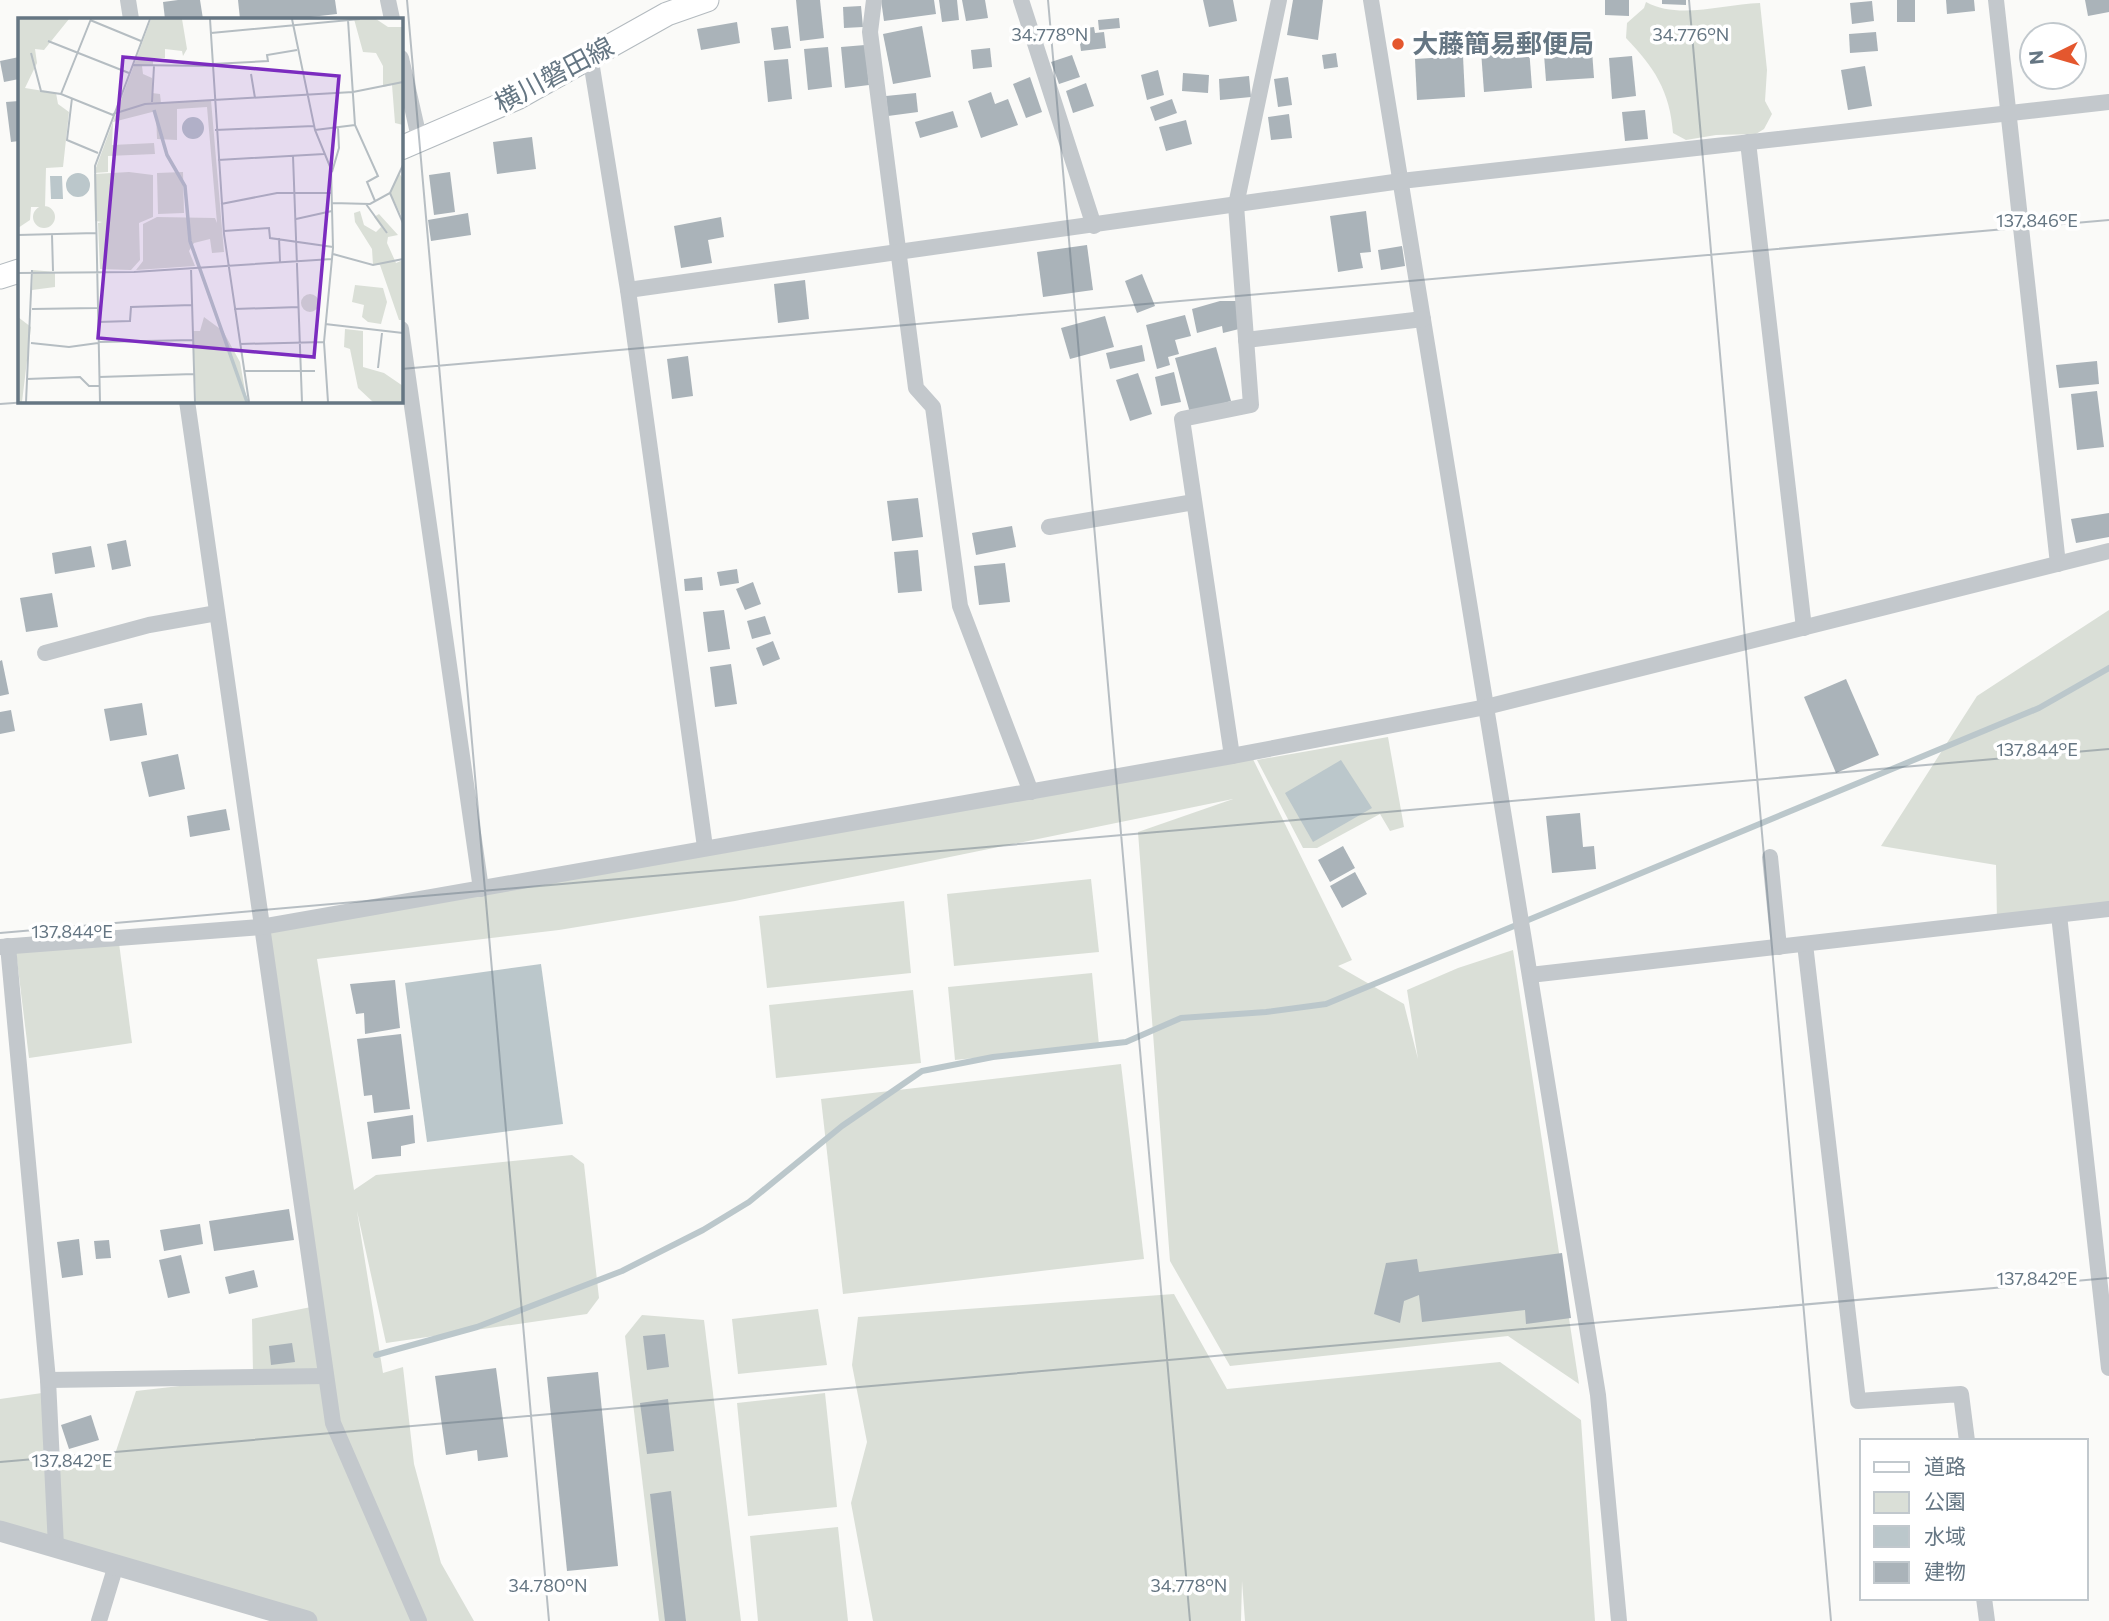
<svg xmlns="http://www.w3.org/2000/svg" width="2109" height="1621" font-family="Commissioner,'Noto Sans JP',sans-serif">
<rect width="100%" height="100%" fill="#fafaf8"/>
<g fill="#dadfd7">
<path d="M1646,2c33,18 77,2 114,1l7,67 -2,31 7,13 -8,15 -8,5 -40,1 -30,5 -13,-7c-3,-42 -19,-66 -47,-95l1,-15 17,-15z"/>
<polygon points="2109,610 2109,909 1997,922 1996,865 1881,846 1977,696"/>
<polygon points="1388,737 1404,827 1390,831 1380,814 1317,848 1303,848 1257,760"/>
<polygon points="1250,753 1352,960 1338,966 1404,1004 1418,1059 1407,990 1458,968 1513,950 1579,1384 1508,1336 1230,1366 1170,1261 1138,832 1233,799 735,901 559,930 317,959 354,1190 376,1175 572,1155 584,1164 599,1298 587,1314 386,1343 357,1211 383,1373 403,1367 414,1464 441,1563 474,1621 306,1621 0,1532 0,1399 49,1392 53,1471 113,1460 136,1391 258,1377 253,1373 252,1319 311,1307 326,1380 262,934"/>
<polygon points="1091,879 1099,952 954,966 947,894"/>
<polygon points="904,901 911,973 767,988 759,916"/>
<polygon points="119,943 132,1043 29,1058 16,952"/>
<polygon points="1092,973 1099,1045 955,1060 948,987"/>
<polygon points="913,990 921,1063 776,1078 769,1005"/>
<polygon points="1121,1064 1144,1259 843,1294 821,1099"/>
<polygon points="1174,1294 1227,1389 1500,1362 1581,1420 1595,1621 1245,1621 1242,1581 1241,1621 873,1621 851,1503 867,1442 852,1365 858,1317"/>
<polygon points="818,1309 827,1365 738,1374 732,1319"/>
<polygon points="642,1315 704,1320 741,1621 659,1621 625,1336"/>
<polygon points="825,1393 837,1507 748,1516 737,1403"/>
<polygon points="838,1527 848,1621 758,1621 750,1536"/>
</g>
<g fill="#bbc7cb">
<polygon points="1341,760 1372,808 1313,842 1285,793"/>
<polygon points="541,964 563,1124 427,1142 405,983"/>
</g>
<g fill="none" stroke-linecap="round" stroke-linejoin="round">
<polyline stroke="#bbc7cb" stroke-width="6" points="376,1355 477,1327 622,1271 703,1230 749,1202 842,1126 922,1071 993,1057 1126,1042 1181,1018 1266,1012 1326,1004 2039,708 2109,668"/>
</g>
<g fill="#aab3b9">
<polygon points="178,0 200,0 203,19 165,19 163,2"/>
<polygon points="238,0 335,0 337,14 293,19 240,19"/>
<polygon points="796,0 820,0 824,38 800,41"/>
<polygon points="881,0 934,0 936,14 884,21"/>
<polygon points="939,0 957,0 959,20 942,22"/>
<polygon points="962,0 985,0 988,18 966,21"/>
<polygon points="1203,0 1233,0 1237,21 1209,27"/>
<polygon points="1293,0 1323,0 1318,40 1287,35"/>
<polygon points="1605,0 1629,0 1629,16 1605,15"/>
<polygon points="1662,0 1686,0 1686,5 1662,4"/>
<rect x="1897" y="0" width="18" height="22"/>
<polygon points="1946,0 1974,0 1975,11 1947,14"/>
<polygon points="2085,0 2109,0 2109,12 2088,16"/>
<polygon points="1872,1 1874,21 1852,24 1850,3"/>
<polygon points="861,6 863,27 844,28 843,7"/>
<polygon points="1119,18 1120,28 1099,30 1098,20"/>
<polygon points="737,22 740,43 701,50 697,29"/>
<polygon points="788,26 791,48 774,50 771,28"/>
<polygon points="922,26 931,77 893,84 883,34"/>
<polygon points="1094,27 1095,33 1104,32 1106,48 1081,51 1078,29"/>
<polygon points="1876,32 1878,51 1850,53 1849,34"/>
<polygon points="1591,37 1594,78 1546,81 1543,41"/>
<polygon points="865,45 869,85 845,88 841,47"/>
<polygon points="828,47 832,87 808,90 804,49"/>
<polygon points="990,48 992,67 973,69 971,50"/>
<polygon points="1529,48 1532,88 1484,92 1481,51"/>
<polygon points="1336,53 1338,67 1324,69 1322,55"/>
<polygon points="1072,55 1080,77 1059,84 1051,62"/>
<polygon points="1463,56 1465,97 1417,100 1415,59"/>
<polygon points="1632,56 1636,96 1612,99 1609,58"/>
<polygon points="19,57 19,79 4,82 0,61"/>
<polygon points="788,59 792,99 768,102 764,61"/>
<polygon points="1865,66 1872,106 1848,110 1841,70"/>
<polygon points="1158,70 1164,95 1147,100 1141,75"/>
<polygon points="1183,73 1209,75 1208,93 1182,91"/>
<polygon points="1249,76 1251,97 1220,100 1219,79"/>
<polygon points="1030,77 1042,112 1026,118 1013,84"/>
<polygon points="1288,77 1292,105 1278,107 1274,79"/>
<polygon points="1086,83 1094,106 1073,113 1066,91"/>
<polygon points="991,92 995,104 1008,99 1018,125 981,138 968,101"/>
<polygon points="916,93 918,112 888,116 886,96"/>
<polygon points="1172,99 1177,113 1155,121 1150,107"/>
<polygon points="19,101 19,141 11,142 6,102"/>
<polygon points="1645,110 1648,139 1625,141 1622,112"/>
<polygon points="953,111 958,127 920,138 915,122"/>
<polygon points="1289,114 1292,138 1271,140 1268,117"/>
<polygon points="1186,120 1192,144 1166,151 1159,127"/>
<polygon points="532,137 536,169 497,174 493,142"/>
<polygon points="450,172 455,212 434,215 429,175"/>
<polygon points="1366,211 1371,252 1360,253 1363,268 1338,272 1330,216"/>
<polygon points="468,213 471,235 431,241 428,220"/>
<polygon points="721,217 724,237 708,240 712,263 681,268 674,226"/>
<polygon points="1087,245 1093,290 1043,297 1037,252"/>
<polygon points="1402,246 1405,266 1381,270 1378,250"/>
<polygon points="1142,274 1155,306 1137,313 1125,281"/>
<polygon points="805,280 809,319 778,323 774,284"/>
<polygon points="1220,301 1239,301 1239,329 1223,333 1222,326 1197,333 1192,309"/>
<polygon points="1185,315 1191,336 1175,340 1179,354 1168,357 1170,365 1157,369 1146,325"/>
<polygon points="1105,316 1114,347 1070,359 1061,328"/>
<polygon points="1142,345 1145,361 1110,369 1106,353"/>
<polygon points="1216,347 1231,401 1190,413 1175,358"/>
<polygon points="688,356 693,396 672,399 667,359"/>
<polygon points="2097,361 2099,384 2059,388 2056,365"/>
<polygon points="1174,372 1181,402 1161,406 1155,377"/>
<polygon points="1138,373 1152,414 1130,421 1116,380"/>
<polygon points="2097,391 2104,447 2077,450 2071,394"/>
<polygon points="918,498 923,537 892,541 887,501"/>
<polygon points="2109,513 2109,537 2076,543 2071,519"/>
<polygon points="1012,526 1016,547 976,555 972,533"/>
<polygon points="126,540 131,566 112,570 107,544"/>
<polygon points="91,546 95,567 55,574 52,553"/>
<polygon points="918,550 922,591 898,593 894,552"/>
<polygon points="1005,563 1010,602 979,605 974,566"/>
<polygon points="737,569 739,583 720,586 717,572"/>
<polygon points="702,577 703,590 685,591 684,579"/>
<polygon points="753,582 761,604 745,610 736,589"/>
<polygon points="52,593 58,627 26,632 20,598"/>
<polygon points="724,610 730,649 708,652 703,612"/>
<polygon points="765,616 771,634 752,639 747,621"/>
<polygon points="773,641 780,659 763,666 756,648"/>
<polygon points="2,660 9,694 0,696 0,661"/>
<polygon points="731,664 737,704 715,707 710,667"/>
<polygon points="1846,679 1879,755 1836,773 1804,697"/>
<polygon points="142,703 147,735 110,741 104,709"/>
<polygon points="11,710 15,731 0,734 0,712"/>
<polygon points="178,754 185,789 149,797 141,762"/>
<polygon points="226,809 230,830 190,837 187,816"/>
<polygon points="1580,813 1583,847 1594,846 1596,869 1552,873 1546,816"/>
<polygon points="1343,846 1355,868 1330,882 1318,860"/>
<polygon points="1355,872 1367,894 1342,908 1330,886"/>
<polygon points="395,980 400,1028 365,1034 364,1013 356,1014 350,984"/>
<polygon points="401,1034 410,1109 374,1113 372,1095 364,1096 357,1039"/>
<polygon points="413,1115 415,1143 401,1146 401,1156 372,1159 367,1122"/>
<polygon points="289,1209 294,1240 214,1251 209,1221"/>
<polygon points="200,1224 203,1244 164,1251 160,1230"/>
<polygon points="79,1239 83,1275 62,1278 57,1242"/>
<polygon points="109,1240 111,1258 96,1259 94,1241"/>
<polygon points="1562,1253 1571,1318 1526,1324 1525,1310 1422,1322 1419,1295 1404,1301 1400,1323 1374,1314 1386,1263 1417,1259 1419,1272"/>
<polygon points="181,1255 190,1293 168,1298 159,1260"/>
<polygon points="254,1270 258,1287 229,1294 225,1277"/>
<polygon points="665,1334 669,1367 647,1370 643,1336"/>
<polygon points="292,1343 295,1362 271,1365 269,1346"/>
<polygon points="496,1368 508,1457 478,1461 477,1450 446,1455 435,1376"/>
<polygon points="598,1372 618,1566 567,1571 547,1377"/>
<polygon points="668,1399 674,1451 647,1454 640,1403"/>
<polygon points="91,1415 99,1440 69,1449 61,1425"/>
<polygon points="671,1491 686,1621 665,1621 650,1494"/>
</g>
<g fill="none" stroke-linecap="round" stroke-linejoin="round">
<defs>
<g id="secondary">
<polyline points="401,148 517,98 667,14 707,0"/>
<polyline points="0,277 19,271"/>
</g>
</defs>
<use href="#secondary" stroke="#b3babf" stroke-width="25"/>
<g stroke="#c3c8cc" stroke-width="16">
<polyline points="128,0 131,19"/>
<polyline points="388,0 392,19"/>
<polyline points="874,0 870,32 916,388 933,407 960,606 1031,792"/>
<polyline points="1021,0 1094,226"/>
<polyline points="1371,0 1598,1395 1619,1621"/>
<polyline points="1996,0 2058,564"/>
<polyline points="590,55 628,290 705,847"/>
<polyline points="401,58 420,142"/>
<polyline points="1748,142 1804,628"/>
<polyline points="628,290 1401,181 2109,102"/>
<polyline points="401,329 481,889"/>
<polyline points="1246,340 1423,319"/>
<polyline points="187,401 333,1423 419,1621"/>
<polyline points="1049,527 1194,502"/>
<polyline points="45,653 149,625 217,613"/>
<polyline points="1232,756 1182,419 1251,405 1236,205 1279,0"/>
<polyline points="1770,857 1779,947"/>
<polyline points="2059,915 2109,1368"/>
<polyline points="1805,944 1858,1401 1961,1394 1967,1441"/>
<polyline points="8,946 48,1380 56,1547"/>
<polyline points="0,947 261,927 1232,756 1486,707 2109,551"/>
<polyline points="1530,975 2109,909"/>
<polyline points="48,1380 326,1376"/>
<polyline points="1984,1598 1987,1621"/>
<polyline points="99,1621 116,1565"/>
</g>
<polyline stroke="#c3c8cc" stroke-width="21" points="0,1531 307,1621"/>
<use href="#secondary" stroke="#fff" stroke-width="23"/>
</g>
<path fill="none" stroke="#657683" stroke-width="2" stroke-opacity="0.45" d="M407,0l142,1621M1048,0l142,1621M1689,0l142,1621M401,369l1708,-149M0,404l41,-3M0,933l2109,-184M0,1462l2109,-184"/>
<circle fill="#e4572e" stroke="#fff" stroke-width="2.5" cx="1398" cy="44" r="7"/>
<g text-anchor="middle" stroke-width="7" stroke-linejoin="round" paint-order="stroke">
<g font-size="26" font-weight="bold" fill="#657683" stroke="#fff" text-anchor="start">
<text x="1412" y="53">大藤簡易郵便局</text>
</g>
<g font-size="26" fill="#657683" stroke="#fff">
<text transform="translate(554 75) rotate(-28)" y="9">横川磐田線</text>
</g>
</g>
<g transform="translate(18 18)">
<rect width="385" height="385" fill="#fafaf8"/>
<path d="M0,1h51l-25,31 -9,-1 2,14 -12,25 31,5 2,11 11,8 -6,55 -17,1 -1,39h-14l-1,13 -12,8zM133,1h31l5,30 -4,7 -1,-5 -17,-2v9h-12v8h-11l1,8 9,4v15l8,1 1,9 50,-3 13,152 -12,1 -2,-14 -16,4 -5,8 6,15 -59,4 7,-9v-37l14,-7 58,1 2,5 -10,-116 -30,2v31l-20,-1 -1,-28 -43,11 -1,23 42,-2 1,11 -47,2v16l-14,1zM336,1h22l12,8h15v98l-8,-2 -3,-38 -9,2v-21l-7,-13 -13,-1zM111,154l24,3v42l-14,6 1,37 -9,10 -31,-1 -2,-46 4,-1 -7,-1 -1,-47zM165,154l1,41 -26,1 -1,-41zM381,155l4,6v40l-13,-26zM15 199a11 11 0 1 1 22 0a11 11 0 1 1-22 0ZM342,193l4,14 12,7 5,-5 -7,-10 5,-3 19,21 -10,2 -1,6 9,20 7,-3v60h-4l-19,-55h-7l-1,-16 -17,-27 -1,-9zM15,252l22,2v15l-23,3zM337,267l28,3 4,14 -6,22 -13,-2 -6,-5 2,-12 -12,-3zM283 285a9 9 0 1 1 18 0a9 9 0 1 1-18 0ZM0,299l13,10 -9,75h-4zM186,299l19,14 17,31 7,40h-51l-3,-71h7zM327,311l18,2v36l21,6 19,13v16h-30l-15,-14 -8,-39 -6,-2z" fill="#dadfd7"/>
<path d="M164 110a11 11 0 1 1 22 0a11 11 0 1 1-22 0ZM48 167a12 12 0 1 1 24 0a12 12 0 1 1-24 0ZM32,158h12l1,23h-12z" fill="#bbc7cb"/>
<path fill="none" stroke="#bbc7cb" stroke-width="3.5" d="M136,92l13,45 18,31 5,55 57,161"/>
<path fill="none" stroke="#b5bdc2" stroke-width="2" d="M192,1l14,215 25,168M274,1l23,111 16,39 2,79 -9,94 4,60M72,2l51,21M330,2l7,105 23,51 -11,6 8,19M193,15l149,-14M30,23l81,32M13,35l10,38 20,3 52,21M195,46l55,-3 -1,-6 30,-5M114,47l81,1M233,56l4,24M43,76l30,-75M54,80l-5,42 31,13M134,84l2,-36M95,96l32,-10 208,-12 50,-10M197,112l99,-4M297,112l40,-5M275,138l9,246M200,142l106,-6M314,154l7,-24 -1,-21M372,175l13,30M314,185l38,1 20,-11 13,-28M203,186l56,-11h55M348,186l21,29M278,201l36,-8M206,213l45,-3 1,10 63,9M0,217l78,-2M34,217l1,36M261,220l1,24M315,236l40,11 30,-6M173,250l4,134M0,255l116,-1 198,-13M14,291l65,-1M216,291l65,-2M80,304l32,-1 1,-14 61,-2M307,306l78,9M80,324l95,-2M13,325l38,4 29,-4M222,326l84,-2M360,350l4,-35M226,353h71M81,359l95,-3M9,361l53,-2 9,9h10M8,384l6,-132M82,384l-5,-236 55,-147"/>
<path fill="#7b2cbf" fill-opacity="0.15" stroke="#7b2cbf" stroke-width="3.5" d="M105,39l216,19 -25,281 -216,-19z"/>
<rect width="385" height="385" fill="none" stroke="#657683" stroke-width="3.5"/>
</g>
<g font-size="18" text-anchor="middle" fill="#657683" stroke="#fff" stroke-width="7" stroke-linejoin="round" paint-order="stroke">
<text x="1050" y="41">34.778°N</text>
<text x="1691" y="41">34.776°N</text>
<text x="2037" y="227">137.846°E</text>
<text x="2037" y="756">137.844°E</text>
<text x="72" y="938">137.844°E</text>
<text x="2037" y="1285">137.842°E</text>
<text x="72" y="1467">137.842°E</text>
<text x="548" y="1592">34.780°N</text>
<text x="1189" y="1592">34.778°N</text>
</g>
<rect x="1860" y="1439" width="228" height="161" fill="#ffffff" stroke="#c1c8cd" stroke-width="2"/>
<rect x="1874" y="1462" width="35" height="10" fill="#ffffff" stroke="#c1c8cd" stroke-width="2"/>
<text x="1924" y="1474" font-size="21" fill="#657683">道路</text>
<rect x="1874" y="1492" width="35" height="21" fill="#dadfd7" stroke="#c1c8cd" stroke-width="2"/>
<text x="1924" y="1509" font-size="21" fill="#657683">公園</text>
<rect x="1874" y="1526" width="35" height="21" fill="#bbc7cb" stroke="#c1c8cd" stroke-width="2"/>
<text x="1924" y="1544" font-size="21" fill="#657683">水域</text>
<rect x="1874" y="1562" width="35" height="21" fill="#aab3b9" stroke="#c1c8cd" stroke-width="2"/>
<text x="1924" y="1579" font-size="21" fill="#657683">建物</text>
<g transform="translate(2053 56) rotate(265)"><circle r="33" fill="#ffffff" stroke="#c1c8cd" stroke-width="2"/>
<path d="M0-5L12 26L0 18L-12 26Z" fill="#e4572e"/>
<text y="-10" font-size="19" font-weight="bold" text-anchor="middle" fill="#657683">N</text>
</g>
</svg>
